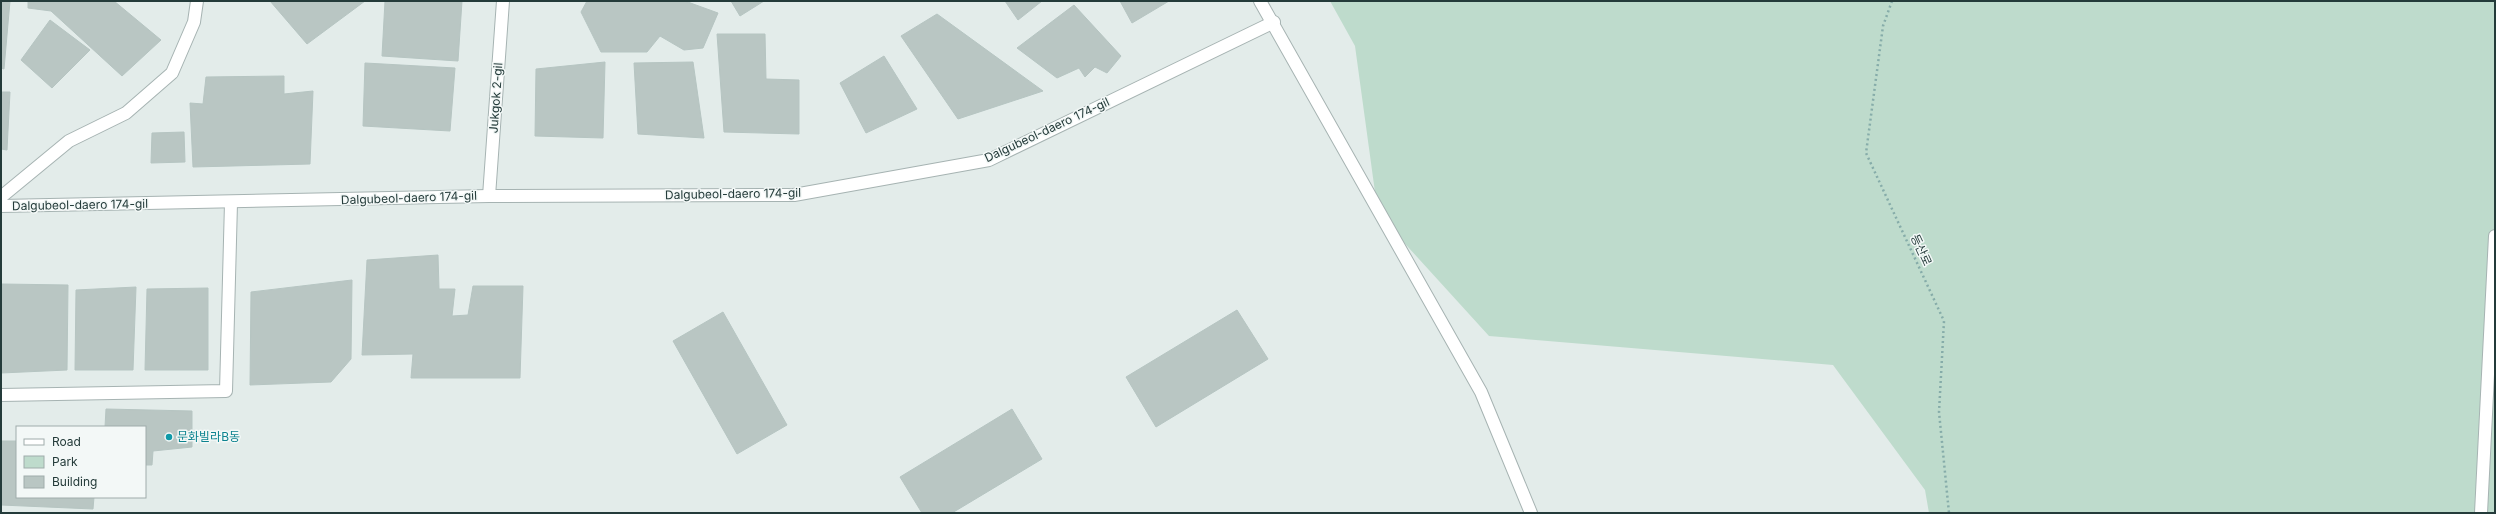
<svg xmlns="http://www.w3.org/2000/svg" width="2496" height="514" font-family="Inter,'Noto Sans KR',sans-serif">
<rect width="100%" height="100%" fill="#e3ecea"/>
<polygon fill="#bedbcc" points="1330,1 2495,1 2495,513 1929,513 1925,490 1833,365 1489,336 1378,214 1355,46"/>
<g fill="#b9c6c3" stroke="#b6c5c2">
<polygon points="1,1 10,1 4,69 1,68"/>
<polygon points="28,1 114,1 161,40 122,76 51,11 28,8"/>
<polygon points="270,1 365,1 307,44"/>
<polygon points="385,1 462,1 458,61 382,56"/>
<polygon points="587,1 685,1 718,13 703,48 684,50 660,36 647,52 601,52 581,12"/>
<polygon points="731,1 764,1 740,16"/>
<polygon points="1005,1 1042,1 1018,20"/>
<polygon points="1120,1 1169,1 1132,23"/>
<polygon points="1074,5 1121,56 1107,73 1095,67 1085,77 1079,68 1057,78 1017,48"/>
<polygon points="937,14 1043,91 958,119 901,36"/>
<polygon points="50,20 90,50 52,88 21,60"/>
<polygon points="717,34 765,34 766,79 799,80 799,134 724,132"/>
<polygon points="884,56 917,109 866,133 840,83"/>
<polygon points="605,62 603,138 535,136 536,69"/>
<polygon points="693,62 704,138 638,134 634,63"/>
<polygon points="365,63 455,68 450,131 363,126"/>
<polygon points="284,76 284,94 313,91 310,164 193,167 190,103 203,104 206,77"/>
<polygon points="1,92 10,92 7,150 1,149"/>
<polygon points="184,132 185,162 151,163 152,133"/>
<polygon points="438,255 439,289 455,289 452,316 468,315 473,286 523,286 520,378 411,378 413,354 362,355 367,260"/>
<polygon points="352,280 351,359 331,382 250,385 251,292"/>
<polygon points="2,284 68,285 67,370 1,373"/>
<polygon points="136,287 133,370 75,370 76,290"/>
<polygon points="208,288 208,370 145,370 147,289"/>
<polygon points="1237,310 1268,359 1156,427 1126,377"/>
<polygon points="723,312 787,425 737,454 673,341"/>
<polygon points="106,409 192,411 192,447 153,451 152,465 145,465 145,427 105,427"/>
<polygon points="1012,409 1042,459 952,513 922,513 900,477"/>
<polygon points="1,441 17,441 17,497 94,497 93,509 1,505"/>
</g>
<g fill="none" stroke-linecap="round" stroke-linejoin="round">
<defs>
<polyline id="lane" points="2481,513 2495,236"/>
<g id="street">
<polyline points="1260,1 1481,392 1531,513"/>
<polyline points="489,196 503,1"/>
<polyline points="1,197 69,141 126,113 172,73 194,22 197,1"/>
<polyline points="1,206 489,196 794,195 989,160 1274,22"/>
<polyline points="1,395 226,391 231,203"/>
</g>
</defs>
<use href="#lane" stroke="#a6b3b2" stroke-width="14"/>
<use href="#street" stroke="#a6b3b2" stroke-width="14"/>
<polyline stroke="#86aca9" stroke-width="2.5" stroke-dasharray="2 3" stroke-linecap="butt" points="1892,1 1883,26 1866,153 1944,321 1939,412 1949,513"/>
<use href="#lane" stroke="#fff" stroke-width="12"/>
<use href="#street" stroke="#fff" stroke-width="12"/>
</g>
<circle fill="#0f9aa8" stroke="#f3f8f7" stroke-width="1.5" cx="169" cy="437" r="4"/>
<g text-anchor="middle" stroke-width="3" stroke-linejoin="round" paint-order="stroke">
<g font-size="12" fill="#243b3a" stroke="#f3f8f7">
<text transform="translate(496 98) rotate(-86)" y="4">Jukgok 2-gil</text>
<text transform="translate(1047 130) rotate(-25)" y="4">Dalgubeol-daero 174-gil</text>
<text transform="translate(733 194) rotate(-1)" y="4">Dalgubeol-daero 174-gil</text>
<text transform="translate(409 198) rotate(-2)" y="4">Dalgubeol-daero 174-gil</text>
<text transform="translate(80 205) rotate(-1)" y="4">Dalgubeol-daero 174-gil</text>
<text transform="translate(1921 250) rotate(65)" y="4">등산로</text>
</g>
<g font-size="12" fill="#0d838f" stroke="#f3f8f7" text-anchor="start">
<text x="177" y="441">문화빌라B동</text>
</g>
</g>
<rect width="2496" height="514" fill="none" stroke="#243b3a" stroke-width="4"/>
<rect x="16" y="426" width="130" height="72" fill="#f3f8f7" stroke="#a0acab"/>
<rect x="24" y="439" width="20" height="6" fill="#ffffff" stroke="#a0acab"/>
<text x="52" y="446" font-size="12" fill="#243b3a">Road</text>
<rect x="24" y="456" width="20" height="12" fill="#bedbcc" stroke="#a0acab"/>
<text x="52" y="466" font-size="12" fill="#243b3a">Park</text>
<rect x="24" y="476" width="20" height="12" fill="#b9c6c3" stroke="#a0acab"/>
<text x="52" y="486" font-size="12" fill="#243b3a">Building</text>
</svg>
